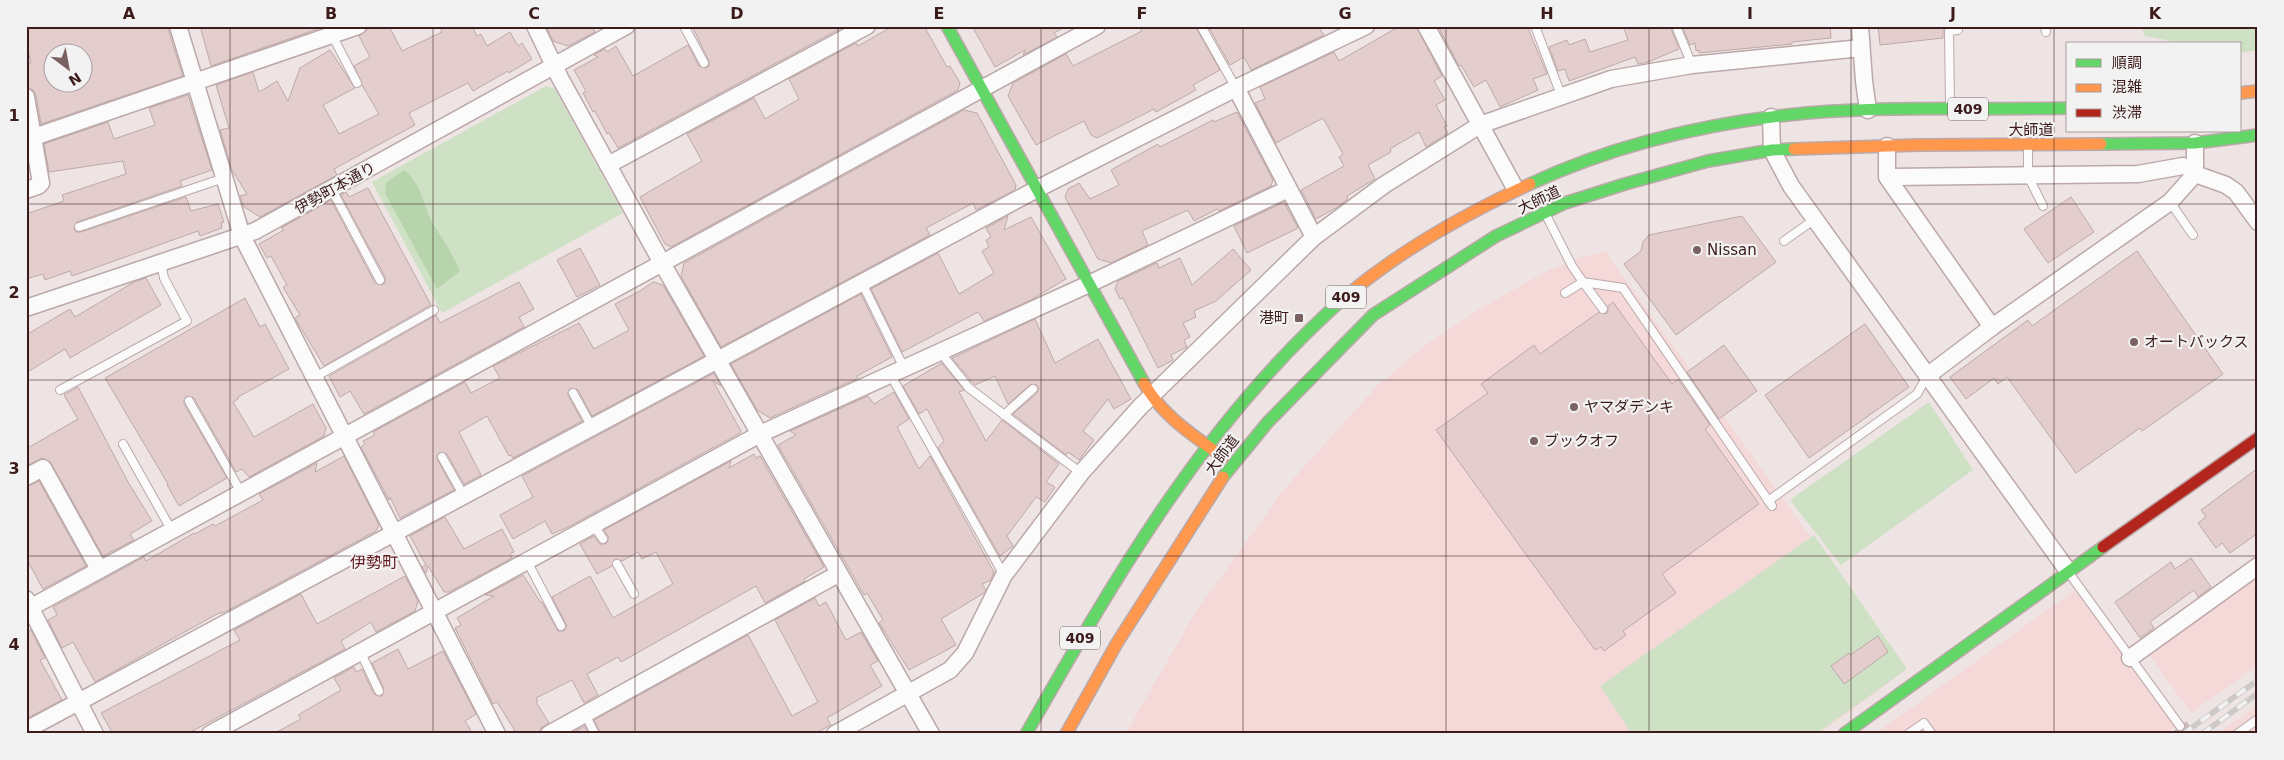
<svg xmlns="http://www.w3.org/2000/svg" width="2284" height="760" font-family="'DejaVu Sans','Noto Sans JP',sans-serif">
<rect width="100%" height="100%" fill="#eee4e4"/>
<g fill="#f4d9d8">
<polygon points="1605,251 1906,670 1819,734 1125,734 1195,613 1285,488 1377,386 1423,347 1478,310 1545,272 1570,261"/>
<polygon points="2258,572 2258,665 2191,713 2147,652"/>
<polygon points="2075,590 2175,727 2166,734 1875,734"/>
<polygon points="2258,705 2258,734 2217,734"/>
</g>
<g fill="#cee1c5">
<polygon points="2141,26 2258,26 2258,50 2240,53 2240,44 2186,44 2145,36"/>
<polygon points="546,86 555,89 623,213 442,313 372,182"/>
<polygon points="1929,402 1973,470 1841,565 1790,500"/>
<polygon points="1814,535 1907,669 1816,734 1632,734 1600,686"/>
</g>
<path fill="#b8d4ac" d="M404,170c19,15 18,33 28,52 10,16 20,31 28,49l-23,18 -52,-96 1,-10z"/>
<g fill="#e4cdcd" stroke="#bea9a9" fill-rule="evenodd">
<path d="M26,26h141l16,50 -142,48 -5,-29 -3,-5 -7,-3v-23l5,-1 -5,-20zM52,52h30v30h-30z"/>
<polygon points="200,26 326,26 211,66"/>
<polygon points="371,26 389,26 402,51 442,32 439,26 472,26 477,36 481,34 487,46 510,32 518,46 522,43 532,59 509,73 508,71 473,91 468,83 409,113 415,125 334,169 337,175 260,217 244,207 240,196 247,194 232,170 220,130 229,128 216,85 253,72 259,92 277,81 288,101 300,68 330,50 355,88 323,105 339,134 379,114 362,85 354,66 370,57 359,36"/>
<polygon points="546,26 592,26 595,32 568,46 553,41"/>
<polygon points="692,26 845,26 618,148 609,133 607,134 595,111 593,112 583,93 586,91 574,70 598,57 594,55 605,49 607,52 616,46 633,76 688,45 699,66 706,68 709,66 709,61"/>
<polygon points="893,26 924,26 947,67 950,66 960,83 958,90 671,247 665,244 640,197 702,161 687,134 754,98 765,119 799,99 789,79 856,43 858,46"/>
<polygon points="972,26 1066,26 1054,33 1057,37 1023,55 1025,50 995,67"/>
<polygon points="1139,26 1195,26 1220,70 1193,85 1196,90 1156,112 1154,109 1097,138 1091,135 1084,121 1036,145 1008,96 1013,83 1066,54 1073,66 1142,31"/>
<polygon points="1208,26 1318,26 1324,35 1251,70 1244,57 1230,65"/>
<polygon points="1400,26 1416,26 1442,76 1434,81 1445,100 1436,105 1447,126 1444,127 1448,133 1426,147 1419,132 1390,149 1391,152 1368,165 1375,179 1347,196 1348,199 1336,208 1316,219 1301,190 1344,166 1339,157 1343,154 1323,118 1276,143 1255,103 1265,99 1260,87 1334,52 1339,61"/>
<polygon points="1438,26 1527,26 1547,74 1533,79 1538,90 1500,107 1486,80 1474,87 1461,65 1459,66"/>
<polygon points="1623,26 1670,26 1679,49 1648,62 1638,64 1635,57 1569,81 1565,69 1558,71 1549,47 1567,40 1569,45 1585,39 1590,52 1628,40"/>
<polygon points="1682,26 1830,26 1831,38 1792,42 1792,44 1699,53 1699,50 1696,51 1695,43 1690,45"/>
<polygon points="1878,26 1946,26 1943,31 1943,38 1880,45"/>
<polygon points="188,95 212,170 180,181 182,186 77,222 74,228 76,232 81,232 186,197 191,211 218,204 224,222 221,223 222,228 200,236 198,231 72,276 70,271 45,280 43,274 26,279 26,214 64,201 62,195 126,174 123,161 49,172 44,144 108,122 114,139 155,125 149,108"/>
<polygon points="964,110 977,113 1016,185 1015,190 976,210 973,203 926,228 930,235 721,347 681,276 684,263"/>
<polygon points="1237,112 1273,180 1271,186 1219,211 1217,209 1194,221 1188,210 1142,231 1148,245 1111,263 1098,259 1065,197 1068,189 1079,183 1090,199 1119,185 1111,170 1158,144 1160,147 1213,120 1214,122"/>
<polygon points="368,188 431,305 324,366 295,318 300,315 283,287 287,285 271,256 267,258 259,244 284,230 281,228 331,200 375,283 382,285 385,283 385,277 341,195 346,192 349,197"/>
<polygon points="2071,197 2094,232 2048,263 2024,229"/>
<polygon points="1284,202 1298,228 1247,253 1234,226"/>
<polygon points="1008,216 1004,230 1031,217 1066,279 1029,301 984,321 978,312 902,352 871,289 938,253 959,294 994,273 982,251 989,247 986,240 991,237 986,228"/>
<polygon points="1742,216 1776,262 1676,335 1624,264 1641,251 1643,242 1649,235"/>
<polygon points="580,248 600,285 577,297 557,260"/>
<polygon points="1233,249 1251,270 1216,301 1194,311 1196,317 1183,323 1190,337 1184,340 1187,347 1171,355 1173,360 1158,368 1123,298 1120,299 1115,289 1118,281 1157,263 1159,268 1180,258 1192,285"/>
<polygon points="2137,251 2223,374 2142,431 2140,428 2076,473 2007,377 1998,384 1994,378 1966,399 1950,377 2028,320 2032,326"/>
<polygon points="146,278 161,305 70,358 65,349 26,373 26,335 70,309 75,317 134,282"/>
<polygon points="519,282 534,309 519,317 524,327 364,414 350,391 340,397 329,376 436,315 440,323"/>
<polygon points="653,282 663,285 704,356 592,416 578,390 571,388 568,391 568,395 582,421 513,458 511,455 509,456 487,416 459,432 481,475 464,484 447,454 440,452 437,455 437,459 454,490 400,518 390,497 389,500 361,447 365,444 363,441 375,435 373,432 465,382 471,393 500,378 493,366 579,323 594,349 629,330 615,304 640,291"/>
<polygon points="861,294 892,357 857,376 858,378 770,418 757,410 731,364"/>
<polygon points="245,298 260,327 265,324 289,369 238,397 238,399 233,402 254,437 313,404 326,428 324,436 249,477 242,469 236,472 194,398 187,396 184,399 184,404 227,478 179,506 167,485 168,484 105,378"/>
<polygon points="1613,302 1672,384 1678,379 1710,425 1705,429 1759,504 1662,574 1676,593 1623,631 1626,635 1604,651 1601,647 1595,650 1436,430 1488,393 1481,384 1534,345 1540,354 1599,312 1606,314 1608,311 1608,306"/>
<polygon points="1035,319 1055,363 1098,339 1131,399 1114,409 1108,399 1083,431 1094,440 1079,460 1068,452 1066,455 1013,414 1037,393 1039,388 1037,385 1030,385 1008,404 995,376 975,385 952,358"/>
<polygon points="1865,324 1909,387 1809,458 1765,395"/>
<polygon points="1724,345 1757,391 1719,419 1687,372"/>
<polygon points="942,363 964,390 959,392 986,441 1002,420 1059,464 1046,482 1055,487 1045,502 1036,497 1007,536 1013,546 1000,556 938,448 944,441 927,409 919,414 903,386"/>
<polygon points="714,373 721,386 713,381 741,431 740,433 570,526 552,534 545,521 513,539 500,515 533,497 522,476"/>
<polygon points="78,387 128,482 152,521 130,534 134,540 103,556 51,463 43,458 26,466 26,449 78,419 64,395"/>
<polygon points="894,392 909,419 897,427 919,469 930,456 994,572 991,580 982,584 986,590 984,593 941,619 956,645 909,670 879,623 883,620 867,593 864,595 778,445 796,435 790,431 868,396 874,404"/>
<polygon points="754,454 756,458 760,456 824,567 804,579 805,581 765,603 756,586 621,662 618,657 587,674 598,695 584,703 572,680 536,698 538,701 536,702 549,723 541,728 539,734 517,734 497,702 493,704 455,628 461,625 457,618 494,596 485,595 523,575 541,603 542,602 558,631 564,631 567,626 552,597 590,576 613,618 673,584 656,552 642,559 638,552 622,561 615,559 612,566 597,574 580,544 594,536 600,544 606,544 609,538 604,530 731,461 729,468"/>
<polygon points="344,456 379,525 376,531 225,612 217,614 95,682 73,642 62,648 48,620 57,615 53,607 144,557 146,561 194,533 195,534 213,524 215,526 263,500 259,494 317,463 315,472"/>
<polygon points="2258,468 2258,533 2230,553 2222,543 2216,548 2198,523 2206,517 2201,510"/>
<polygon points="39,481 86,566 43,589 26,558 26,487"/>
<polygon points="445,517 464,549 502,529 514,552 510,554 512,558 449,592 444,592 428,566 426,573 422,567 426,565 410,536"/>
<polygon points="2191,558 2211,587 2198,597 2194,590 2150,622 2154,628 2140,638 2115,602 2171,562 2175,569"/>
<polygon points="405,576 418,601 415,611 376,632 371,622 341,641 345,649 187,734 113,734 101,713 240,640 234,630 301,594 317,624"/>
<polygon points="815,598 819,606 826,602 846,640 861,632 878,661 870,665 882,686 827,718 831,725 829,726 814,734 601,734 594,720 748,635 792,716 818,702 775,620"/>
<polygon points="31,630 45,658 40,660 62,700 26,719 26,632"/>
<polygon points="1878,636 1888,652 1844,684 1831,666 1849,653 1850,655"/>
<polygon points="398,649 408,669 443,651 476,714 465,721 473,734 273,734 301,719 298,715 341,690 334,678 354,667 356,672 362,669 374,694 378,696 382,696 384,689 372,663"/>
<polygon points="585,726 589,734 570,734"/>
</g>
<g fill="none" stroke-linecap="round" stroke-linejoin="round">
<polyline stroke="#cabcbc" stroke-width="16" stroke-dasharray="16 8" stroke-linecap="butt" points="2180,726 2186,734"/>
<defs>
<g id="lane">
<polyline points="684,26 704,63"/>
<polyline points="1201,26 1236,88"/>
<polyline points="1535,26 1561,95"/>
<polyline points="1676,26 1692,65"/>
<polyline points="2045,26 2046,32"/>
<polyline points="332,35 357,83"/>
<polyline points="1950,105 1949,31 1958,30"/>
<polyline points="2028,149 2028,176 2043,206"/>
<polyline points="332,190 380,280"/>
<polyline points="2170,202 2193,235"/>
<polyline points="1547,217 1572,266 1583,282 1623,288 1772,506"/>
<polyline points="79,227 224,178"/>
<polyline points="1784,241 1815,219"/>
<polyline points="862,283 904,368"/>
<polyline points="1565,293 1583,282 1603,309"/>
<polyline points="940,352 969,388 1081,473"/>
<polyline points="890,374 1004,575"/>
<polyline points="315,377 434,310"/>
<polyline points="60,390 187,321 164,278 161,263"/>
<polyline points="573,393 592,427"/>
<polyline points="189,401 242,494"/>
<polyline points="1004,415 1033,389"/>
<polyline points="123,444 172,531"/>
<polyline points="442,457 464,496"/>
<polyline points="1768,501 1917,394 1927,376"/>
<polyline points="593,524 603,539"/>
<polyline points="527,561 561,626"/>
<polyline points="617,564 634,594"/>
<polyline points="2069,573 2180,726"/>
<polyline points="360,651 379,691"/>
<polyline points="585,714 595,734"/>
<polyline points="1908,734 1924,723 1932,734"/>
<polyline points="2237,734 2258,719"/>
</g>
<g id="street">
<polyline points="178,26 242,236 497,734"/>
<polyline points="535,26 560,78 662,263 931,734"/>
<polyline points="1426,26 1515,188"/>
<polyline points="1860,26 1864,81 1868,110"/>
<polyline points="1236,88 1314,237"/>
<polyline points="26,97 41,183 38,186 26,190"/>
<polyline points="1771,117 1772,150 1791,186 2068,571"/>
<polyline points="34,137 358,26"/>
<polyline points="1887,146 1887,177 1992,327"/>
<polyline points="608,165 867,26"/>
<polyline points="2195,174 2226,185 2236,192 2258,222"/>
<polyline points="1893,177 2138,174 2183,166"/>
<polyline points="26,308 255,231 626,26"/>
<polyline points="1927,376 1992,327 2170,202 2195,174 2195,143"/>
<polyline points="26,477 43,468 99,569"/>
<polyline points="26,599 95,734"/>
<polyline points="26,610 1097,26"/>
<polyline points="2130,658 2258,566"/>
<polyline points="26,730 1037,189 1236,88 1366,26"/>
<polyline points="210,734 760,434 1089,284 1288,189"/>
<polyline points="549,734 838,574"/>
<polyline points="835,734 950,670 965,653 1004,575 1081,473 1140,407 1314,237 1384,185 1480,125 1611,79 1692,65 1861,48"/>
</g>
<g id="fast">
<polyline points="947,26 1144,383"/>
<polyline points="2101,144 2195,143 2258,135"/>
<path d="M1530,184c88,-41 182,-62 277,-71 87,-7 174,-3 261,-5"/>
<polyline points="1223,477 1268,422 1373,315 1496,236 1565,203 1625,184 1708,161 1772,150 1794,149"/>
<path d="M1026,734c90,-158 184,-321 324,-441"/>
<polyline points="1844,734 2103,547"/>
</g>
<g id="slow">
<polyline points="2240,93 2258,91"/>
<polyline points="1794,149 1919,145 2101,144"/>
<path d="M1350,293c54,-45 117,-80 180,-109"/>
<path d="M1144,383c17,32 50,53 79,74"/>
<polyline points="1066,734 1117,643 1223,477"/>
</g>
<polyline id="jam" points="2103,547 2258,438"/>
</defs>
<use href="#lane" stroke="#bca8a9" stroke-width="10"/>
<use href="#street" stroke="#bca8a9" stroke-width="19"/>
<use href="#fast" stroke="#bca8a9" stroke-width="14"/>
<use href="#slow" stroke="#bca8a9" stroke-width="14"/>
<use href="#jam" stroke="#bca8a9" stroke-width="14"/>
<use href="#lane" stroke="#fcfbfb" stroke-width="8"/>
<use href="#street" stroke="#fcfbfb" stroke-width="16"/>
<use href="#fast" stroke="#63d668" stroke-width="11"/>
<use href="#slow" stroke="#ff974d" stroke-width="11"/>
<use href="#jam" stroke="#b3261e" stroke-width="11"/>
<defs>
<g id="rail">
<polyline points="2183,734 2258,680"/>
<polyline points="2202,734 2258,693"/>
</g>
</defs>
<use href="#rail" stroke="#cdc9c9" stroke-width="5.5"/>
<use href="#rail" stroke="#f2f2f2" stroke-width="4" stroke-dasharray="11" stroke-linecap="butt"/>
</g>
<path fill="none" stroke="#3c1b1b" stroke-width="1" stroke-opacity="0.55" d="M230,26v708M433,26v708M635,26v708M838,26v708M1041,26v708M1243,26v708M1446,26v708M1649,26v708M1851,26v708M2054,26v708M26,204h2232M26,380h2232M26,556h2232"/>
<g fill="#7a6161" stroke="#f2f2f2" stroke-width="2">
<circle cx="1697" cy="250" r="5"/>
<rect x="1294" y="313" width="10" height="10" rx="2.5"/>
<circle cx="2134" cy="342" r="5"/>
<circle cx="1574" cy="407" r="5"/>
<circle cx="1534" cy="441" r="5"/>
</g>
<g text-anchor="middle" stroke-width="4.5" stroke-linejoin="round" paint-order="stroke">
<g fill="#f2f2f2" stroke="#735c5c" stroke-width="1">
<rect x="1948" y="97.5" width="40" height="23" rx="4"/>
<rect x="1326" y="285.5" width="40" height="23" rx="4"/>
<rect x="1060" y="626.5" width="40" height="23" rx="4"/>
</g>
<g font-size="14" font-weight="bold" fill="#3c1b1b">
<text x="1968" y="114">409</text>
<text x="1346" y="302">409</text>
<text x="1080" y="643">409</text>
</g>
<g font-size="15" fill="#3c1b1b" stroke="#f2f2f2">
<text x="2031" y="135">大師道</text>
<text transform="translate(335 188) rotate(-29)" y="5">伊勢町本通り</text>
<text transform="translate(1539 200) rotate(-25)" y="5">大師道</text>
<text transform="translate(1222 455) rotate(-53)" y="5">大師道</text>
</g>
<g font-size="15" fill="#3c1b1b" stroke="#f2f2f2" text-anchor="start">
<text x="1707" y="255">Nissan</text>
<text x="1289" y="323" text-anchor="end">港町</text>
<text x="2144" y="347">オートバックス</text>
<text x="1584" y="412">ヤマダデンキ</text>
<text x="1544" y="446">ブックオフ</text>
</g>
<g font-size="16" fill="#63191f" stroke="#f2f2f2">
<text x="374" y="568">伊勢町</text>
</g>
</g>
<rect width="2284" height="760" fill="none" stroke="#f2f2f2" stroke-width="55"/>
<rect x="2066" y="42" width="175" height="90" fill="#f2f2f2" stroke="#a99c9c"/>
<rect x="2076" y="59" width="25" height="8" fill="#63d668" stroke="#a99c9c"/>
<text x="2112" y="68" font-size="15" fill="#3c1b1b">順調</text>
<rect x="2076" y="84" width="25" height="8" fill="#ff974d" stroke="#a99c9c"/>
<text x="2112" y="92" font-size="15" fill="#3c1b1b">混雑</text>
<rect x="2076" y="109" width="25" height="8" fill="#b3261e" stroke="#a99c9c"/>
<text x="2112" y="118" font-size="15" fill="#3c1b1b">渋滞</text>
<g transform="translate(68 68) rotate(148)"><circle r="24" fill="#f2f2f2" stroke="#a99c9c"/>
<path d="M0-4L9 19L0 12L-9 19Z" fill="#7a6161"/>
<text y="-8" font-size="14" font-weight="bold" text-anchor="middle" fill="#3c1b1b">N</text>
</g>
<rect x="28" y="28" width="2228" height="704" fill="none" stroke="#3c1b1b" stroke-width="2"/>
<g font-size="16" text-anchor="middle" font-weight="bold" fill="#3c1b1b">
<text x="129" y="19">A</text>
<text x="331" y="19">B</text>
<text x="534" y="19">C</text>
<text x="737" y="19">D</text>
<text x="939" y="19">E</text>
<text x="1142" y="19">F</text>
<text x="1345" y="19">G</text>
<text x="1547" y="19">H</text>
<text x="1750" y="19">I</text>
<text x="1953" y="19">J</text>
<text x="2155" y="19">K</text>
<text x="14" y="121">1</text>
<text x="14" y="298">2</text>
<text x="14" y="474">3</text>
<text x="14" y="650">4</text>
</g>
</svg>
